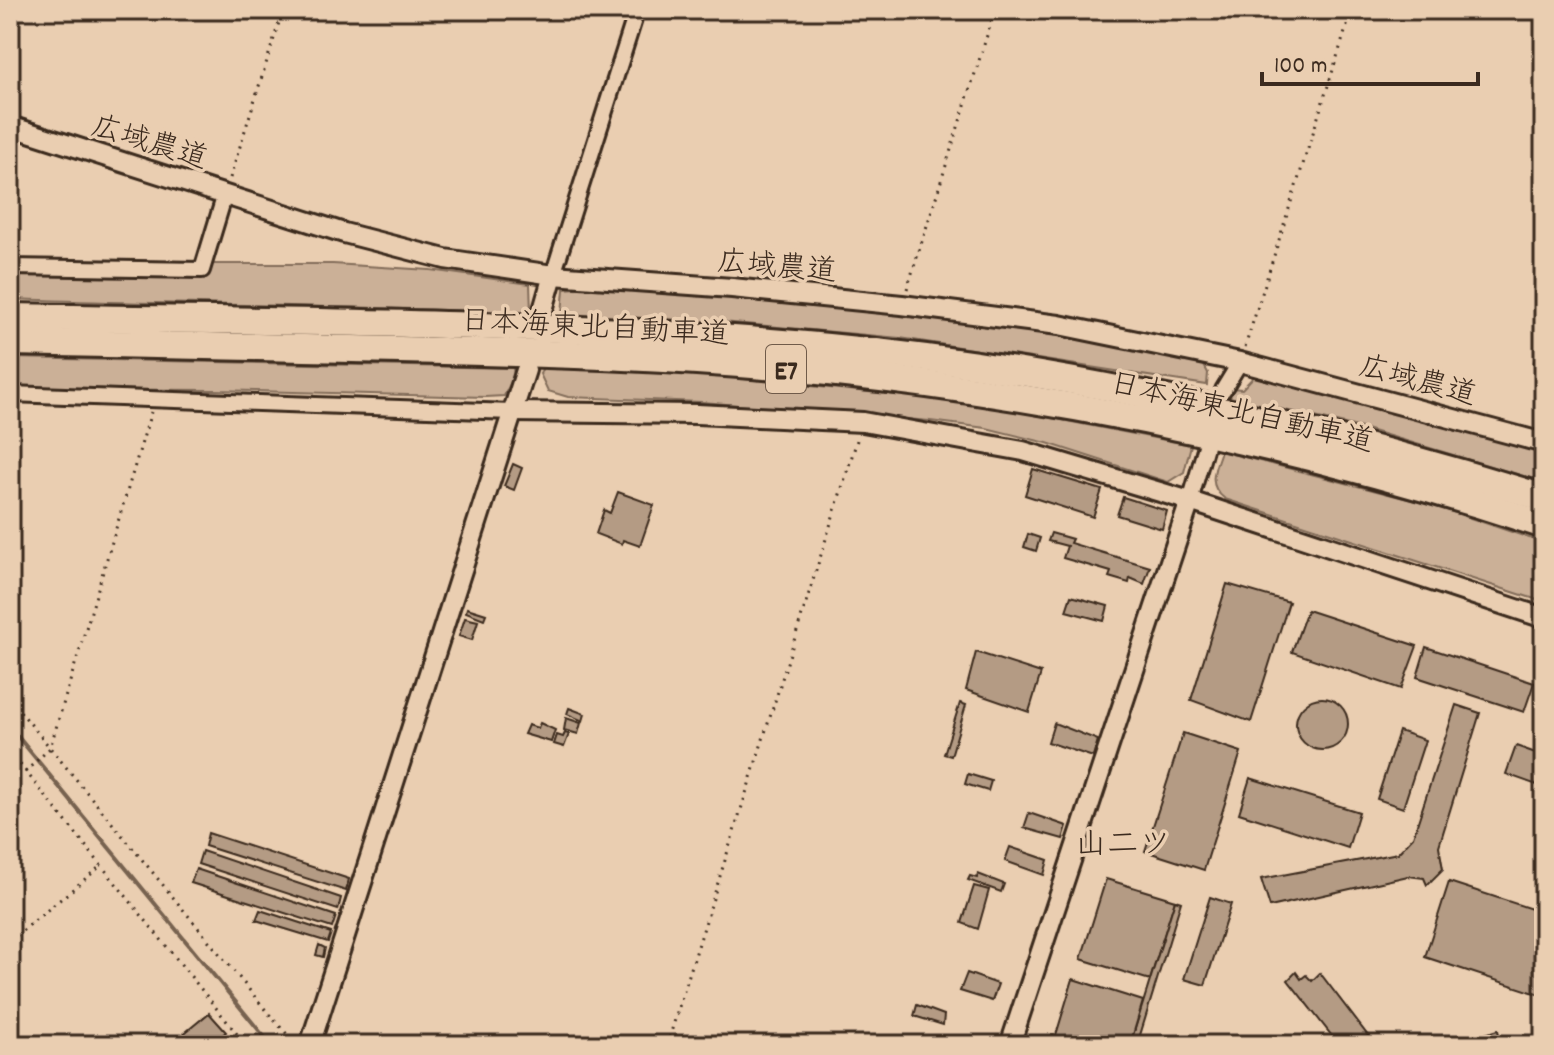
<svg xmlns="http://www.w3.org/2000/svg" width="1554" height="1055" font-family="Dekko,'Klee One',sans-serif">
<rect width="100%" height="100%" fill="#eaceb1"/>
<filter id="ink" filterUnits="userSpaceOnUse"><feTurbulence type="fractalNoise" baseFrequency=".0125" numOctaves="2"/><feDisplacementMap in="SourceGraphic" scale="16" xChannelSelector="R" yChannelSelector="G"/><feConvolveMatrix kernelMatrix="1 2 1 2 8 2 1 2 1" color-interpolation-filters="sRGB"/></filter>
<g filter="url(#ink)">
<g fill="#cbb097" stroke="#836d5a" stroke-width="2">
<path d="M10,264h323l97,6 100,14 1,29c-174,-7 -347,-8 -521,-14z"/>
<polygon points="630,284 927,312 1200,358 1208,373 1207,385 900,338 722,322 562,315 564,289"/>
<polygon points="10,358 513,368 514,376 504,396 485,397 215,390 10,389"/>
<polygon points="543,367 705,375 974,403 1191,445 1184,472 1168,482 1047,443 986,428 930,421 702,402 568,397 548,391 540,374"/>
<polygon points="1259,371 1544,446 1544,482 1366,429 1229,397 1231,388 1242,389"/>
<path d="M1221,451l214,55 109,37v59l-319,-103c-18,-13 -11,-29 -4,-48z"/>
</g>
<g fill="none" stroke-linecap="round" stroke-linejoin="round">
<polyline stroke="#776250" stroke-width="4" points="10,727 271,1045"/>
</g>
<g fill="#b49b84" stroke="#3b2a1e" stroke-width="2">
<polygon points="1537,353 1544,356 1544,365 1534,362"/>
<polygon points="513,464 522,468 514,490 504,486"/>
<polygon points="1033,469 1102,490 1093,517 1025,495"/>
<polygon points="618,492 654,505 640,546 623,540 622,544 596,534 604,510 610,513"/>
<polygon points="1123,497 1167,511 1162,529 1117,515"/>
<polygon points="1051,533 1072,539 1070,543 1150,567 1144,584 1130,578 1129,583 1109,577 1111,572 1063,558 1067,546 1048,541"/>
<polygon points="1028,534 1040,538 1036,551 1024,547"/>
<polygon points="1227,584 1289,602 1251,722 1191,700"/>
<polygon points="1071,596 1108,606 1104,621 1066,611"/>
<polygon points="467,608 486,614 484,619 466,612"/>
<polygon points="1307,610 1417,646 1401,689 1292,652"/>
<polygon points="465,618 478,621 472,640 459,636"/>
<polygon points="1426,647 1534,683 1524,712 1417,677"/>
<polygon points="976,652 1041,673 1029,712 966,690"/>
<circle cx="1322" cy="724" r="26"/>
<polygon points="960,703 966,705 951,756 944,754"/>
<polygon points="1456,705 1480,713 1439,846 1443,869 1427,885 1424,878 1408,876 1270,907 1261,879 1398,853 1413,837"/>
<polygon points="569,708 585,714 583,721 567,714"/>
<polygon points="566,718 581,723 578,734 564,730"/>
<polygon points="540,723 555,730 551,742 524,734 528,725 538,728"/>
<polygon points="1054,723 1098,740 1093,757 1048,742"/>
<polygon points="1399,731 1425,740 1403,808 1377,799"/>
<polygon points="565,733 569,734 564,747 554,744 557,735 563,737"/>
<polygon points="1183,733 1241,752 1204,870 1145,851"/>
<polygon points="1516,746 1544,756 1537,785 1506,774"/>
<polygon points="1544,764 1544,787 1537,785"/>
<polygon points="968,774 991,781 988,791 965,784"/>
<polygon points="1250,778 1359,812 1348,848 1239,813"/>
<polygon points="1029,813 1067,826 1063,839 1024,828"/>
<polygon points="208,833 349,879 346,891 205,846"/>
<polygon points="1010,847 1048,860 1044,875 1005,861"/>
<polygon points="202,851 341,898 338,910 198,864"/>
<polygon points="196,869 336,916 332,928 191,883"/>
<polygon points="978,874 1004,884 1001,892 968,880 970,876 977,878"/>
<polygon points="1106,879 1175,900 1150,980 1081,959"/>
<polygon points="1449,882 1544,913 1544,996 1425,957"/>
<polygon points="974,886 989,890 978,929 962,923"/>
<polygon points="1210,897 1231,904 1205,985 1184,979"/>
<polygon points="1175,900 1181,902 1137,1045 1130,1045"/>
<polygon points="260,910 331,933 328,942 256,920"/>
<polygon points="319,945 325,948 323,957 316,955"/>
<polygon points="1296,972 1301,979 1306,975 1312,981 1320,973 1375,1045 1339,1045 1288,980"/>
<polygon points="967,973 998,984 992,1001 960,991"/>
<polygon points="1073,979 1143,1001 1130,1045 1053,1045"/>
<polygon points="917,1005 944,1015 943,1025 914,1016"/>
<polygon points="209,1013 226,1032 211,1045 170,1045"/>
<polygon points="1498,1030 1500,1040 1506,1038 1508,1045 1450,1045"/>
</g>
<g fill="none" stroke-linecap="round" stroke-linejoin="round">
<defs>
<g id="minor">
<polyline points="10,267 202,270 225,194"/>
<polyline points="553,275 637,10"/>
<polyline points="1223,390 1240,362"/>
<polyline points="10,394 512,412"/>
<polyline points="1190,501 1206,446"/>
</g>
<g id="tertiary">
<polyline points="10,126 344,233 445,259 553,275 732,288 902,305 1059,325 1240,362 1544,443"/>
<polyline points="543,310 553,275"/>
<polyline points="512,412 697,414 863,422 1023,451 1190,501 1544,618"/>
<polyline points="310,1045 526,370"/>
<polyline points="1010,1045 1190,501"/>
</g>
<g id="motorway">
<path d="M10,317c273,5 546,4 818,30 244,23 482,78 716,151"/>
<path d="M10,342c130,2 260,5 390,8 143,3 286,7 428,22 244,26 483,76 716,153"/>
</g>
</defs>
<use href="#minor" stroke="#3b2a1e" stroke-width="20"/>
<use href="#tertiary" stroke="#3b2a1e" stroke-width="24"/>
<use href="#motorway" stroke="#3b2a1e" stroke-width="32"/>
<g stroke="#3b2a1e" stroke-width="3" stroke-dasharray="2 6" stroke-linecap="butt">
<polyline points="230,178 283,10"/>
<polyline points="907,289 995,10"/>
<polyline points="1245,347 1352,10"/>
<polyline points="10,699 274,1020 296,1044"/>
<polyline points="10,752 246,1045"/>
<polyline points="25,772 50,748 151,412"/>
<polyline points="10,941 102,865"/>
<polyline points="667,1045 858,437"/>
</g>
<use href="#minor" stroke="#eaceb1" stroke-width="14"/>
<use href="#tertiary" stroke="#eaceb1" stroke-width="18"/>
<use href="#motorway" stroke="#eaceb1" stroke-width="26"/>
</g>
</g>
<g text-anchor="middle" stroke-width="7" stroke-linejoin="round" paint-order="stroke">
<rect fill="#eaceb1" stroke="#705b4a" stroke-width="2" x="766" y="345" width="40" height="48" rx="6"/>
<g font-size="28" font-weight="bold" fill="#3b2a1e">
<text x="786" y="379">E7</text>
</g>
<g font-size="30" fill="#3b2a1e" stroke="#eaceb1">
<text transform="translate(150 141) rotate(17)" y="10">広域農道</text>
<text transform="translate(777 265) rotate(5)" y="10">広域農道</text>
<text transform="translate(595 326) rotate(3)" y="10">日本海東北自動車道</text>
<text transform="translate(1418 379) rotate(15)" y="10">広域農道</text>
<text transform="translate(1242 411) rotate(13)" y="10">日本海東北自動車道</text>
</g>
<g font-size="32" fill="#3b2a1e" stroke="#eaceb1">
<text x="1123" y="853">山二ツ</text>
</g>
</g>
<rect width="1554" height="1055" fill="none" stroke="#eaceb1" stroke-width="40"/>
<rect x="20" y="20" width="1514" height="1015" fill="none" stroke="#3b2a1e" stroke-width="3" filter="url(#ink)"/>
<path d="M1262 72v12h216v-12" fill="none" stroke="#3b2a1e" stroke-width="4"/>
<text x="1274" y="72" font-size="24" fill="#3b2a1e" stroke="#eaceb1" stroke-width="6" paint-order="stroke">100 m</text>
</svg>
